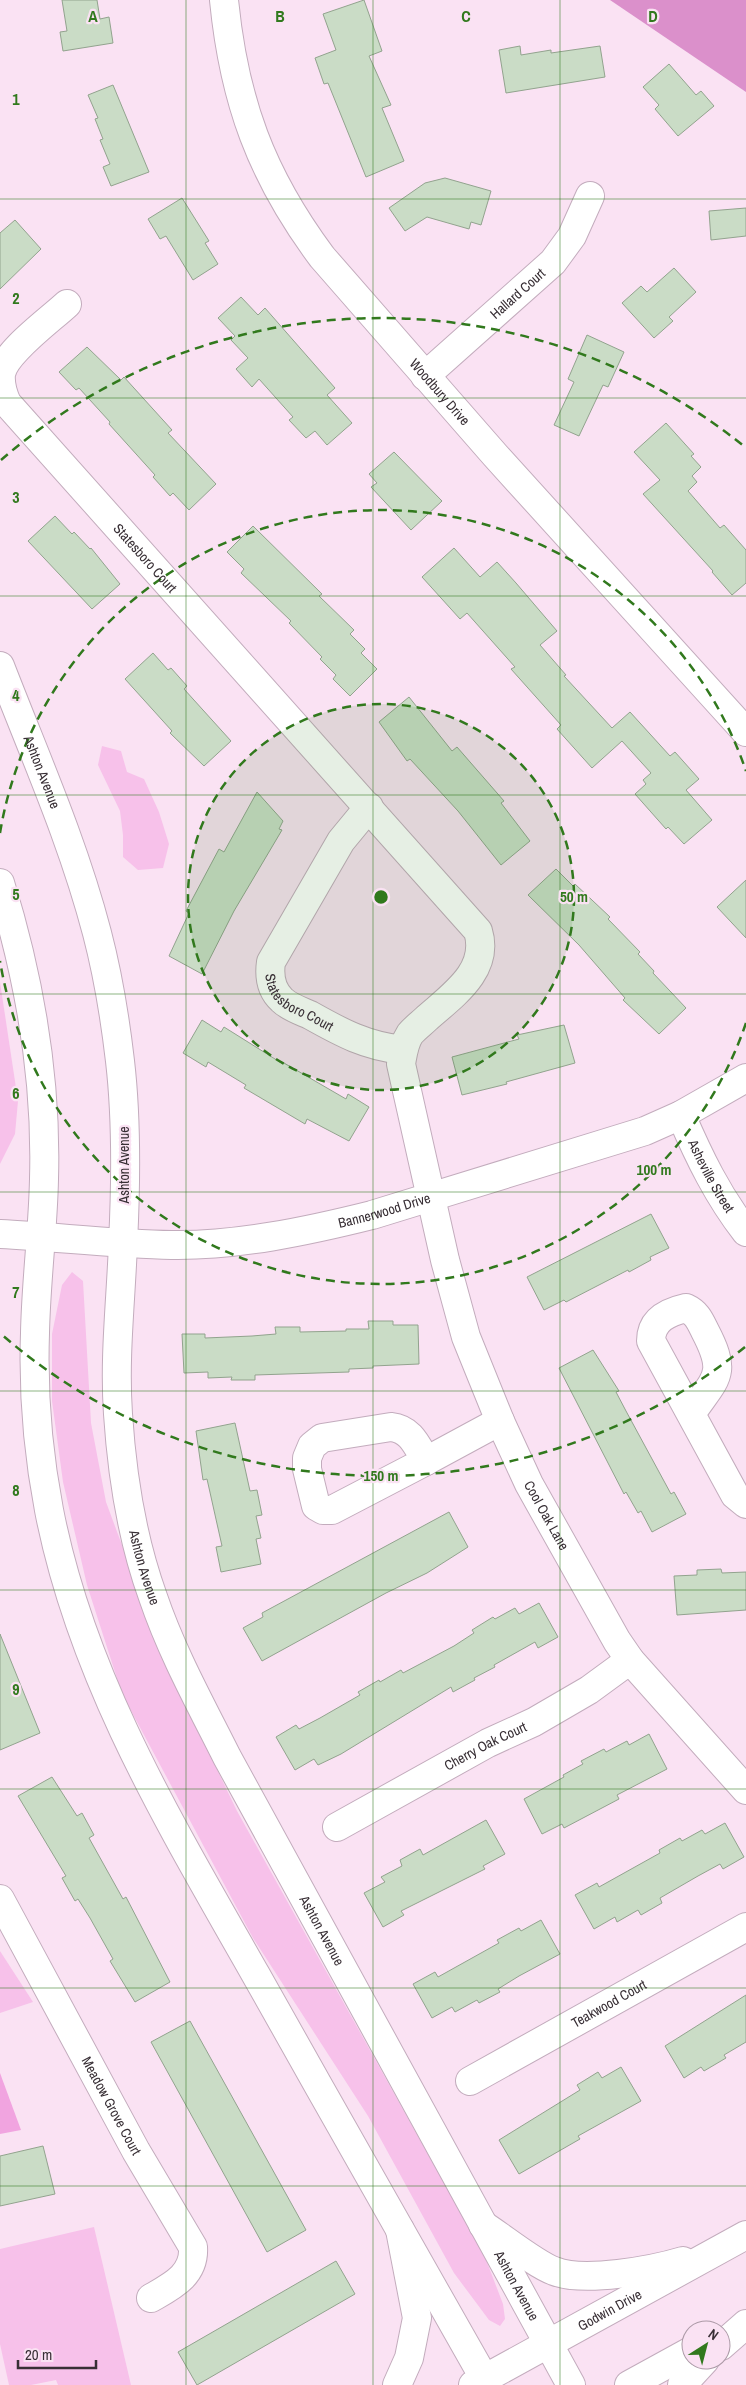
<svg xmlns="http://www.w3.org/2000/svg" width="746" height="2385" font-family="'Archivo Narrow',sans-serif">
<rect width="100%" height="100%" fill="#fae2f3"/>
<g fill="#f7c1ea">
<polygon points="102,746 121,751 127,772 144,779 159,812 169,844 163,868 138,870 123,857 123,835 120,811 98,765"/>
<polygon points="0,982 18,1101 15,1134 0,1164"/>
<polygon points="72,1272 83,1281 91,1423 106,1502 165,1661 237,1811 485,2257 503,2304 505,2319 500,2326 489,2320 454,2273 368,2116 253,1938 122,1694 87,1585 63,1482 52,1401 52,1334 62,1285"/>
<polygon points="0,1951 33,2002 0,2013"/>
<polygon points="94,2227 131,2385 58,2385 56,2380 31,2385 9,2385 0,2344 0,2249"/>
</g>
<polygon fill="#db90cb" points="610,0 746,0 746,92"/>
<polygon fill="#f1a4e0" points="0,2073 21,2130 0,2134"/>
<g fill="#cadcc6" stroke="#92a38e">
<polygon points="62,0 97,0 100,19 109,17 113,43 63,51 60,32 67,31"/>
<polygon points="364,0 382,51 369,56 391,105 382,108 404,161 366,177 328,83 324,84 315,58 336,50 323,14"/>
<polygon points="520,46 521,55 551,50 551,53 600,46 605,77 506,93 499,50"/>
<polygon points="669,64 696,95 701,91 714,106 678,136 655,109 659,105 643,87"/>
<polygon points="113,85 149,172 111,186 103,167 110,164 100,140 103,139 95,119 98,118 88,95"/>
<polygon points="445,178 491,191 481,225 471,222 469,229 427,217 405,231 389,208 425,183"/>
<polygon points="182,198 209,241 205,243 218,264 193,280 166,236 160,239 148,219"/>
<polygon points="746,208 746,236 711,240 709,211"/>
<polygon points="15,220 41,249 0,289 0,233"/>
<polygon points="674,268 696,292 669,317 673,321 654,338 622,303 641,286 647,292"/>
<polygon points="241,297 258,315 265,308 335,388 327,395 352,423 327,445 315,431 306,438 289,420 293,417 259,379 252,387 236,369 248,358 231,340 235,336 218,318"/>
<polygon points="587,335 624,352 608,387 603,385 579,436 554,425 574,382 568,379"/>
<polygon points="87,347 121,380 124,377 172,430 168,433 216,484 189,510 173,493 170,496 153,477 155,475 109,424 110,422 79,388 76,390 59,372"/>
<polygon points="666,423 694,454 691,456 701,467 692,476 697,482 688,491 720,528 724,525 746,550 746,583 732,595 712,572 713,571 643,494 660,480 634,452"/>
<polygon points="394,452 442,501 411,530 371,487 377,483 369,474"/>
<polygon points="55,516 72,534 74,532 90,549 91,548 120,584 92,609 28,541"/>
<polygon points="253,526 322,594 319,596 354,630 350,634 365,649 361,653 377,669 350,696 333,679 336,675 320,659 322,657 289,623 291,621 241,573 244,569 227,552"/>
<polygon points="454,548 480,577 497,562 516,583 557,631 540,645 566,675 564,676 612,728 630,712 670,756 675,752 699,779 686,790 712,820 684,844 668,827 666,829 635,794 646,784 643,780 651,773 622,741 592,768 557,729 561,725 511,669 515,667 467,613 460,619 422,577"/>
<polygon points="153,653 168,670 171,668 187,686 184,689 231,741 204,766 170,733 172,731 125,679"/>
<polygon points="409,697 452,751 457,747 504,801 501,803 530,841 501,865 458,811 410,759 407,761 379,722"/>
<polygon points="257,792 283,821 279,829 282,830 234,911 202,974 169,956 189,913 186,911 219,849 224,852"/>
<polygon points="556,869 573,886 575,884 610,917 608,919 640,952 638,954 654,971 653,973 686,1008 659,1034 623,1000 625,998 579,945 528,895"/>
<polygon points="746,880 746,938 717,907"/>
<polygon points="202,1020 221,1032 224,1027 283,1064 284,1063 346,1099 348,1094 369,1107 349,1141 307,1119 305,1124 244,1088 246,1085 208,1062 206,1067 183,1053"/>
<polygon points="564,1025 575,1063 506,1082 507,1084 462,1095 452,1057 519,1039 517,1035"/>
<polygon points="651,1214 669,1248 650,1257 651,1260 629,1272 628,1270 566,1302 564,1300 544,1310 527,1277"/>
<polygon points="368,1321 393,1321 393,1325 418,1325 419,1364 373,1366 373,1368 349,1369 349,1372 255,1375 255,1380 231,1380 232,1377 208,1378 208,1372 184,1373 182,1334 205,1334 205,1338 252,1336 276,1334 275,1327 300,1327 300,1332 346,1331 346,1329 369,1329"/>
<polygon points="593,1350 619,1391 616,1392 626,1411 671,1494 674,1492 686,1514 652,1532 641,1511 638,1513 626,1492 624,1494 559,1368"/>
<polygon points="235,1423 250,1491 257,1490 262,1515 256,1516 261,1538 256,1539 261,1564 221,1572 216,1547 222,1546 207,1479 203,1480 196,1431"/>
<polygon points="449,1512 468,1547 427,1573 386,1593 262,1661 243,1628 263,1617 262,1613"/>
<polygon points="721,1569 722,1573 746,1572 746,1610 677,1615 674,1576 697,1575 697,1570"/>
<polygon points="539,1603 558,1637 538,1648 535,1642 494,1665 495,1667 474,1678 475,1680 453,1692 451,1687 341,1754 318,1765 314,1759 295,1770 276,1737 296,1725 299,1729 320,1718 360,1695 358,1692 379,1680 380,1682 401,1670 403,1673 454,1646 474,1633 472,1630 493,1617 495,1619 515,1608 519,1614"/>
<polygon points="0,1634 40,1733 0,1750"/>
<polygon points="649,1734 667,1769 617,1795 619,1799 564,1828 562,1824 542,1834 524,1799 564,1777 563,1775 583,1764 581,1761 604,1749 606,1752 627,1741 629,1745"/>
<polygon points="52,1777 77,1816 82,1813 94,1835 89,1838 123,1899 126,1897 170,1982 135,2002 110,1961 113,1959 90,1918 78,1899 75,1901 62,1878 66,1876 18,1796"/>
<polygon points="486,1820 505,1854 483,1866 485,1869 401,1911 404,1915 383,1927 364,1893 385,1882 381,1877 402,1866 400,1860 420,1849 423,1855"/>
<polygon points="725,1823 744,1857 723,1869 720,1864 698,1876 660,1898 662,1903 641,1915 638,1910 617,1922 615,1917 594,1929 575,1895 597,1883 599,1887 660,1853 659,1850 680,1838 682,1841 702,1830 705,1834"/>
<polygon points="541,1920 560,1954 519,1976 498,1989 500,1992 479,2003 477,2000 455,2012 452,2007 432,2018 413,1984 435,1972 438,1977 499,1943 497,1940 519,1928 521,1931"/>
<polygon points="746,1995 746,2042 724,2055 726,2058 704,2071 701,2067 684,2078 665,2046"/>
<polygon points="190,2021 306,2230 267,2252 151,2042"/>
<polygon points="621,2067 641,2101 578,2136 580,2139 519,2174 499,2140 580,2090 577,2085 598,2072 602,2078"/>
<polygon points="43,2146 55,2194 0,2206 0,2156"/>
<polygon points="336,2261 355,2294 197,2385 178,2352"/>
</g>
<g fill="none" stroke-linecap="round" stroke-linejoin="round">
<defs>
<g id="street">
<path id="s1" d="M224,0c10,101 37,175 98,257l173,198 251,277"/>
<path id="s2" d="M67,304c-17,16 -62,48 -66,70 -1,10 2,20 6,29l471,528c12,39 -25,64 -51,87 -5,5 -12,10 -17,16 -6,9 -7,19 -9,30l44,196 21,77 34,84 29,63 88,157 13,19 116,130"/>
<path id="s3" d="M425,376l128,-114 19,-26 18,-40"/>
<path id="s4" d="M369,807l-28,34 -70,121c-2,14 0,28 11,38 7,7 19,11 28,15 32,18 56,31 93,35"/>
<path id="s5" d="M681,1115c18,42 37,81 65,117"/>
<path id="s6" d="M0,1234c57,3 115,10 172,11 65,1 136,-14 200,-30l273,-84 36,-16 65,-37"/>
<path d="M691,1414c25,-37 37,-39 14,-83 -5,-10 -8,-18 -19,-23 -18,4 -35,12 -35,33l84,154 11,9"/>
<path d="M391,1427c20,2 26,19 35,34l-94,49h-9l-7,-4 -9,-37v-11l5,-12 10,-8z"/>
<polyline points="426,1461 500,1421"/>
<path id="s7" d="M337,1827l151,-84 46,-21 55,-32 41,-30"/>
<path id="s8" d="M0,1899l136,252 57,96c2,28 -21,39 -42,51"/>
<path id="s9" d="M470,2081l276,-154"/>
</g>
<g id="secondary">
<path id="s10" d="M0,666c34,88 73,175 97,267 11,42 18,85 23,128 7,60 6,122 3,182 -2,57 -9,113 -5,171 4,61 14,125 35,183 19,56 48,108 74,160l344,628"/>
<path d="M0,883c30,97 47,194 44,296 -1,51 -8,102 -9,154 -2,58 3,120 14,177 33,170 123,317 207,465 77,137 155,274 232,410"/>
</g>
<g id="primary">
<path d="M483,2225c19,12 52,39 71,46 30,12 99,-1 129,-10"/>
<polyline points="721,2346 746,2324"/>
<polyline points="397,2385 409,2358 417,2318 400,2230"/>
<path id="s11" d="M473,2385l273,-150"/>
<polyline points="629,2385 691,2351"/>
<polyline points="682,2385 705,2360"/>
</g>
</defs>
<use href="#street" stroke="#c3acbd" stroke-width="30"/>
<use href="#secondary" stroke="#c3acbd" stroke-width="30"/>
<use href="#primary" stroke="#c3acbd" stroke-width="30"/>
<use href="#street" stroke="#fff" stroke-width="28"/>
<use href="#secondary" stroke="#fff" stroke-width="28"/>
<use href="#primary" stroke="#fff" stroke-width="28"/>
</g>
<path fill="none" stroke="#31791d" stroke-width="1" stroke-opacity="0.55" d="M186,0v2385M373,0v2385M560,0v2385M0,199h746M0,398h746M0,596h746M0,795h746M0,994h746M0,1192h746M0,1391h746M0,1590h746M0,1789h746M0,1988h746M0,2186h746"/>
<circle cx="381" cy="897" r="193" fill="#31791d" fill-opacity=".12"/>
<g fill="none" stroke="#31791d" stroke-width="2.5" stroke-dasharray="9 6">
<circle cx="381" cy="897" r="193"/>
<path d="M746 1023A386 386 0 0 1 0 961M0 833A386 386 0 0 1 746 771"/>
<path d="M745 1347A579 579 0 0 1 1 1334M1 460A579 579 0 0 1 745 447"/>
</g>
<g text-anchor="middle" stroke-width="4.5" stroke-linejoin="round" paint-order="stroke">
<g font-size="14" fill="#382f35" stroke="#fae2f3">
<text dy="5" stroke="none"><textPath href="#s3" startOffset="124">Hallard Court</textPath></text>
<text dy="5" stroke="none"><textPath href="#s1" startOffset="458">Woodbury Drive</textPath></text>
<text dy="5" stroke="none"><textPath href="#s2" startOffset="335">Statesboro Court</textPath></text>
<text dy="5" stroke="none"><textPath href="#s10" startOffset="114">Ashton Avenue</textPath></text>
<text dy="5" stroke="none"><textPath href="#s4" startOffset="239">Statesboro Court</textPath></text>
<text transform="translate(124 1165) rotate(-90)" y="5">Ashton Avenue</text>
<text dy="5" stroke="none"><textPath href="#s5" startOffset="68">Asheville Street</textPath></text>
<text dy="5" stroke="none"><textPath href="#s6" startOffset="388">Bannerwood Drive</textPath></text>
<text dy="5" stroke="none"><textPath href="#s2" startOffset="1474">Cool Oak Lane</textPath></text>
<text dy="5" stroke="none"><textPath href="#s10" startOffset="924">Ashton Avenue</textPath></text>
<text dy="5" stroke="none"><textPath href="#s7" startOffset="169">Cherry Oak Court</textPath></text>
<text dy="5" stroke="none"><textPath href="#s10" startOffset="1329">Ashton Avenue</textPath></text>
<text dy="5" stroke="none"><textPath href="#s9" startOffset="159">Teakwood Court</textPath></text>
<text dy="5" stroke="none"><textPath href="#s8" startOffset="235">Meadow Grove Court</textPath></text>
<text dy="5" stroke="none"><textPath href="#s10" startOffset="1734">Ashton Avenue</textPath></text>
<text dy="5" stroke="none"><textPath href="#s11" startOffset="156">Godwin Drive</textPath></text>
</g>
</g>
<g font-size="16" text-anchor="middle" font-weight="bold" fill="#31791d" stroke="#fae2f3" stroke-width="4.5" stroke-linejoin="round" paint-order="stroke">
<text x="93" y="22">A</text>
<text x="280" y="22">B</text>
<text x="466" y="22">C</text>
<text x="653" y="22">D</text>
<text x="16" y="105">1</text>
<text x="16" y="304">2</text>
<text x="16" y="503">3</text>
<text x="16" y="701">4</text>
<text x="16" y="900">5</text>
<text x="16" y="1099">6</text>
<text x="16" y="1298">7</text>
<text x="16" y="1496">8</text>
<text x="16" y="1695">9</text>
</g>
<circle cx="381" cy="897" r="8" fill="#31791d" stroke="#fae2f3" stroke-width="2.5"/>
<g font-size="15" text-anchor="middle" font-weight="bold" fill="#31791d" stroke="#fae2f3" stroke-width="4.5" stroke-linejoin="round" paint-order="stroke">
<text x="574" y="902">50 m</text>
<text x="654" y="1175">100 m</text>
<text x="381" y="1481">150 m</text>
</g>
<g transform="translate(706 2345) rotate(36)"><circle r="24" fill="#fae2f3" stroke="#ac9aa7"/>
<path d="M0-4L9 19L0 12L-9 19Z" fill="#31791d"/>
<text y="-8" font-size="14" font-weight="bold" text-anchor="middle" fill="#382f35">N</text>
</g>
<path d="M18 2360v8h78v-8" fill="none" stroke="#382f35" stroke-width="2.5"/>
<text x="25" y="2360" font-size="15" fill="#382f35" stroke="#fae2f3" stroke-width="4" paint-order="stroke">20 m</text>
</svg>
